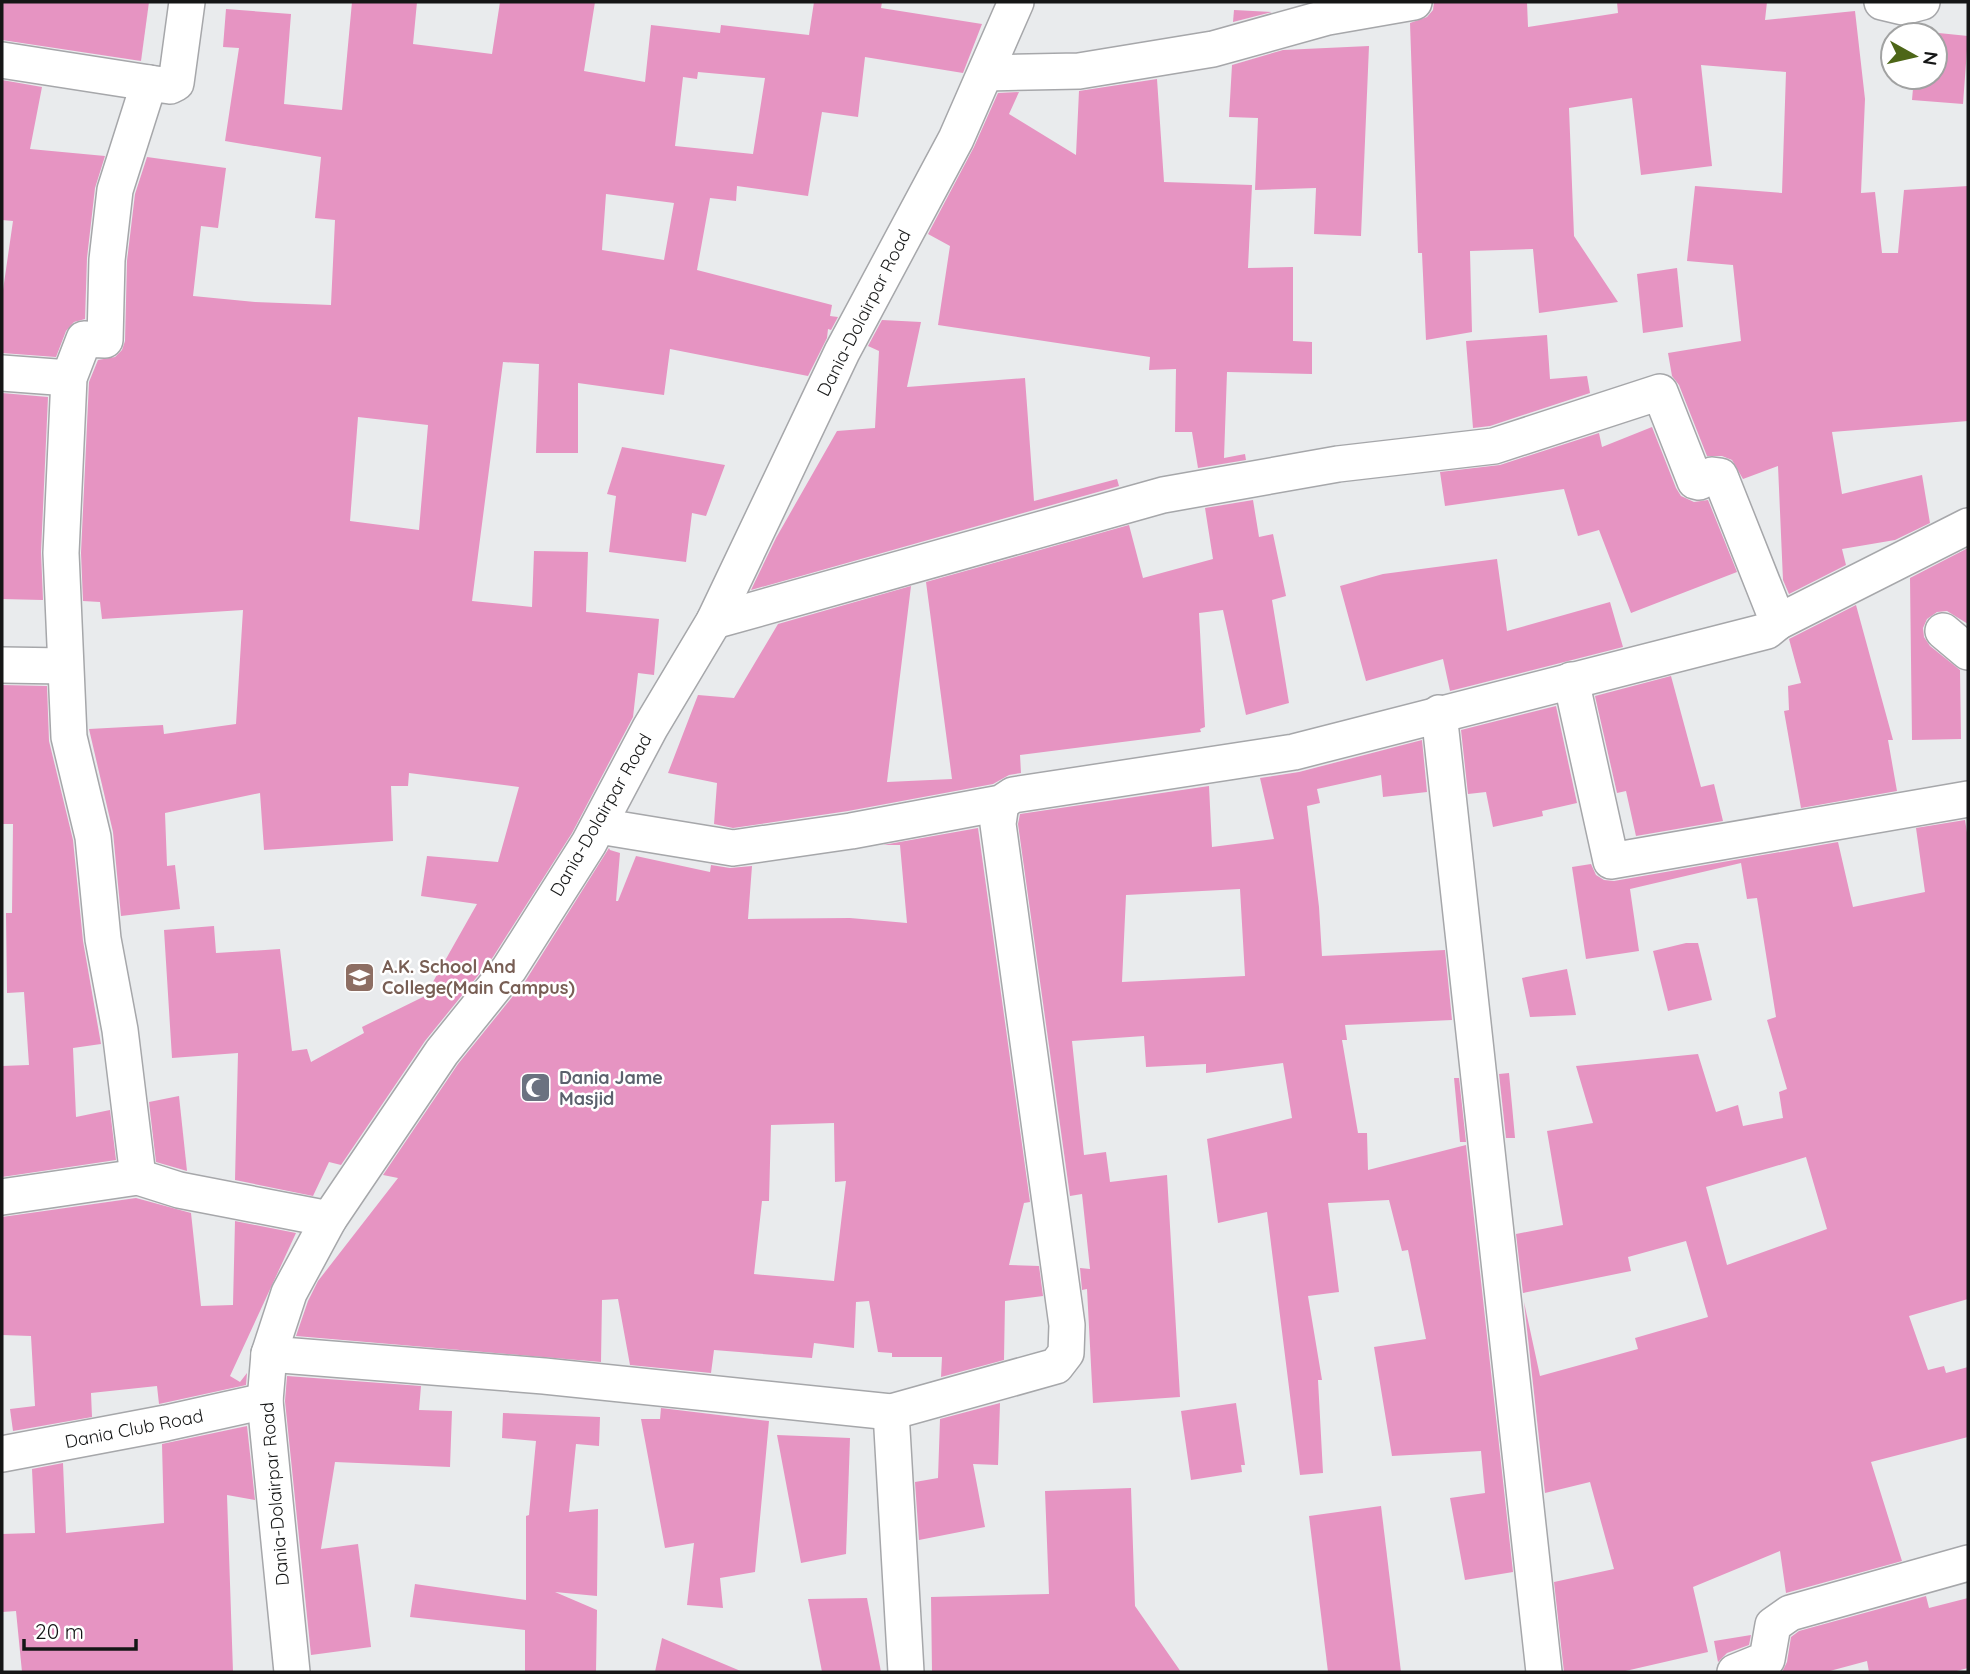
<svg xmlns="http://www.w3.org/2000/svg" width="1970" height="1674" font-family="Quicksand,sans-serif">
<rect width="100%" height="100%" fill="#e9ebed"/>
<g fill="#e694c2" fill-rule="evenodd">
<polygon points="2,2 149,2 141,61 2,40"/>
<path d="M352,2h65l-4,42 79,10 8,-52h95l-11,69 61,11 6,-57 69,8 1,-8 88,10 5,-33h68l-1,6 101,16 -19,49 -98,-16 -7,60 -36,-5 -14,84 -71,-10 -1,15 -26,-3 -13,72 135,35 -2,11 8,1 -7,13 -3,-1 -1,9 -19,38 -138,-27 -6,46 -86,-12v70h-42l3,-89 -36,-2 -31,239 60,6 2,-56 54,1 -2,60 73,7 -5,56 -16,-2 -5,44 -61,116 -79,124 -68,84 -84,124 -12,-3 -16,34 -78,-16 3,-127 -66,5 -8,-128 50,-4 2,27 64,-4 12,102 15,-2 4,13 53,-29 -2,-6 63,-31 52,-92 -56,-8 6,-40 71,6 21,-75 -110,-14 -1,13h-17l2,55 -129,9 -4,-57 -95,20 2,53 8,-1 5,44 -59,7 -8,-84 -24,-103 74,-4 1,9 72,-10 7,-114 -141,9 -2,-17 -17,-1 -2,-48 8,-171 9,-22 17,-3 7,-7 3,-9 2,-80 8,-67 12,-37 79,11 -8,60 -17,-2 -8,70 62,6 76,3 4,-85 -20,-2 6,-61 -96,-16 14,-93 -16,-1 3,-38 65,5 -7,90 58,6zM698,72l67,6 -12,76 -78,-8 8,-69 14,2zM606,194l68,9 -10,57 -62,-10zM358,417l70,8 -9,105 -69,-9z"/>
<polygon points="1434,2 1527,2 1528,27 1618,13 1617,2 1767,2 1765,20 1855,11 1865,99 1861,193 1875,192 1882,253 1898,253 1904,190 1968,186 1968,421 1832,432 1842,494 1922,475 1930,523 1895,540 1842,549 1846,565 1789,594 1783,580 1778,466 1743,479 1732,460 1722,456 1707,456 1679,385 1672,376 1668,353 1741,341 1733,265 1687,261 1695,186 1782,193 1786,72 1701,65 1712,166 1641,175 1632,98 1569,108 1574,236 1618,302 1539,313 1533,249 1470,251 1472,332 1426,340 1422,253 1418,253 1410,23 1427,17 1433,10"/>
<polygon points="1234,10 1272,12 1233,22"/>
<polygon points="1919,31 1968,36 1963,104 1912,100 1914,77 1935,77 1935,35 1918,35"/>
<polygon points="1369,46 1361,236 1314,234 1316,188 1255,190 1258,118 1229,117 1232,65 1283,50"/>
<polygon points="1157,79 1164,182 1252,185 1248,268 1293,267 1293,341 1312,342 1312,374 1227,372 1224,458 1245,454 1246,460 1198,468 1192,432 1175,432 1176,369 1149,370 1150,357 938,325 950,246 928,234 974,147 998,93 1019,92 1009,114 1076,155 1079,91"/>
<polygon points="2,80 42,87 30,149 105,156 95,188 87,258 85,319 74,322 66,331 56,357 2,353 2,297 13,221 2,220"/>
<polygon points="1677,268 1683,327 1643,333 1637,274"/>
<polygon points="882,320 921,322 907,387 1025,378 1034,501 1117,479 1119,486 751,590 776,538 837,431 875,428 879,351 868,346"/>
<polygon points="1547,335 1550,379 1587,376 1590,393 1490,426 1473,428 1466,341"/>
<polygon points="2,393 48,397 41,552 43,600 2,599"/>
<polygon points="1652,427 1676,488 1681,496 1694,502 1708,500 1737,572 1631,613 1599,530 1578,536 1564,489 1445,506 1440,472 1500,465 1599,433 1602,447"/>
<polygon points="622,447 725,465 706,516 692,513 686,562 609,552 616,496 607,494"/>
<polygon points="1253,500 1259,537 1273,534 1286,596 1272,600 1289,703 1246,715 1223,610 1199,613 1205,727 1200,729 1201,732 1020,755 1021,773 1009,775 993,784 848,811 733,828 714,824 717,783 668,773 698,695 734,698 778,624 911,586 887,782 952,779 926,582 1129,525 1143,578 1213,559 1205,508"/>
<polygon points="1968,548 1968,624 1947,611 1937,612 1927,619 1923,628 1924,637 1930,646 1960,670 1961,739 1912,740 1910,578"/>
<polygon points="1497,559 1507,631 1610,602 1623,647 1450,691 1443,659 1366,681 1340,586 1383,574"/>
<polygon points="1856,605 1893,740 1888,740 1897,791 1801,808 1784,711 1789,710 1788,686 1801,683 1789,639"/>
<polygon points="1671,676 1701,787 1714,784 1723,821 1636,836 1626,791 1617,793 1595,696"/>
<polygon points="2,685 47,686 49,741 73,840 83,941 101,1044 73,1048 76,1117 110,1110 116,1160 2,1177 2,1066 29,1065 24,992 7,993 6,913 12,913 13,824 2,824"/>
<polygon points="1556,706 1577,803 1542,811 1543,816 1493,827 1486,792 1468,794 1461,730"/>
<path d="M1422,740l5,52 -44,5 -2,-22 -64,14 3,14 -13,3 12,101 3,49 123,-6 7,70 -107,5 2,15h-5l16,93h9l1,37 98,-25 47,427 -48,8 -15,-82 35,-5 -4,-42 -89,5 -18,-109 52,-8 -18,-89 -6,1 -13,-51 -61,3 11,89 -31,4 14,84h-4l5,93 -23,2 -33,-263 -49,11 -11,-84 85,-21 -9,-55 -77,10v-9l-60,3 -2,-31 -72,5 12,114 22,-3 4,30 57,-7 13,222 -87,6 -6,-114 -5,1 -2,-22 10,1 -8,-75 -12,2 -52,-372 2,-10 189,-28 3,61 62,-8 -14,-61 39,-6zM1240,889l5,87 -123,6 4,-87z"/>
<path d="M1965,820l3,19v460l-59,17 19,54 16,-4 2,7 22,-6v70l-97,25 31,99 -116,32 -6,-42 -87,36 15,65 -87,20h-57l-10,-90 60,-13 -24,-87 -45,11 -21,-191 16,74 98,-27 -3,-11 73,-21 -22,-76 -58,16 3,14 -108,22 -7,-59 47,-9 -16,-94 46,-8 -17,-57 122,-12 18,58 22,-7 5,21 40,-8 -4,-26 8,-3 -20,-69 9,-3 -19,-119 -10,1 -6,-36 -111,26 9,62 -53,8 -14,-92 19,-3 5,11 8,5 10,1 224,-39 15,65 72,-15 -9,-64zM1806,1157l21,72 -100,36 -21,-78z"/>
<path d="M978,828l52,374 -6,1 -15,62 30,1 4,30 -38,5 -1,59 -63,17 1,-20h-50v-4l-14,-1 -9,-51 -13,1 -2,46 -40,-5 -2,15 -98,-8 -3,23 -81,-8 -12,-66 -16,1 -1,62 -305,-26 12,-35 10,-20 80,-103 -15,-3 75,-111 68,-84 83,-132 1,2 10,3 -4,48h2l18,-45 74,16 1,-7 19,3 22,-2 -4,53 102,-1 57,5 -7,-78h-17zM834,1123l1,59 11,-1 -12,100 -80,-7 8,-73h7l2,-76z"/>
<polygon points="1686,943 1698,943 1712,1000 1668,1011 1653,951"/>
<polygon points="1567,969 1576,1015 1530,1017 1522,978"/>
<polygon points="1509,1073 1515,1138 1506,1138 1499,1074"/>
<polygon points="1454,1078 1459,1078 1466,1142 1460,1142"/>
<polygon points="179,1096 187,1171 156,1162 149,1102"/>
<polygon points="136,1198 191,1213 201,1306 233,1305 235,1221 296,1233 230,1376 240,1382 247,1373 246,1385 159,1404 157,1386 91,1393 92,1417 13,1431 10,1409 35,1406 31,1336 2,1335 2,1217"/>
<polygon points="287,1376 421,1386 419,1410 452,1411 450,1467 335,1462 321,1549 358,1544 371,1647 311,1655 285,1401"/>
<polygon points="1000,1403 998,1465 973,1464 985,1527 919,1540 915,1482 938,1478 940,1419"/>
<polygon points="1236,1403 1245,1465 1241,1465 1242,1472 1191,1480 1181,1411"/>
<polygon points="661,1408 769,1421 755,1572 720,1578 723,1608 687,1605 694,1543 665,1548 641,1419 660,1419"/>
<polygon points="503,1413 600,1417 599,1446 576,1444 569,1512 598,1509 597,1596 555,1592 597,1610 596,1672 525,1672 525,1630 410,1617 415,1584 526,1600 526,1516 529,1515 536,1441 502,1438"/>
<polygon points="247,1426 255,1500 227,1495 233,1672 22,1672 16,1611 2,1612 2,1534 35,1533 32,1469 63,1463 66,1533 164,1523 162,1444"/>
<polygon points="777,1435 850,1438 846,1554 801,1563"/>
<polygon points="1131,1488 1135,1606 1181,1672 932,1672 931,1597 1049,1594 1045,1491"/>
<polygon points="1381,1506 1401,1672 1328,1672 1309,1516"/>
<polygon points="1926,1596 1929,1608 1968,1598 1968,1668 1953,1672 1869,1672 1867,1661 1826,1672 1782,1672 1787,1662 1791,1637 1799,1631"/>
<polygon points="867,1598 881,1672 822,1672 808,1599"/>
<polygon points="1751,1635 1749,1645 1727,1653 1718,1662 1714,1641"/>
<polygon points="662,1638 743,1672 655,1672"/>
</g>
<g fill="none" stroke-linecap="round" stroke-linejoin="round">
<defs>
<g id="street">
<polyline points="1882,2 1903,7 1922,2"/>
<polyline points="2,60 149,83"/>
<polyline points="986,73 1079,71 1213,49 1328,17 1414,2"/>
<polyline points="2,373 69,378"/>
<polyline points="714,621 1163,495 1338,464 1494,446 1660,392 1695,481 1699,482 1712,475 1720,476 1778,622"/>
<polyline points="1943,631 1968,652"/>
<polyline points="2,665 65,666"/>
<polyline points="1571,680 1611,861 1968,799"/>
<polyline points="1439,713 1544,1672"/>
<polyline points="599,826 733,848 851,831 1001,803 1013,795 1294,752 1767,631 1778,622 1968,526"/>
<polyline points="138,1177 120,1030 103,939 93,837 69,737 61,553 69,378 84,339 105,340 107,260 115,190 149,83 170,86 176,83 187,2"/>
<polyline points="2,1197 138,1177 179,1190 329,1219"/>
<polyline points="269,1354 544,1376 891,1412 1056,1366 1066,1353 1067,1325 998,824 1001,803"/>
<polyline points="891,1412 906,1672"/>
<polyline points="2,1454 166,1423 265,1401"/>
<polyline points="292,1672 265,1401 269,1354 289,1293 329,1219 442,1052 509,969 589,843 650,728 714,621 842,352 956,139 1016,2"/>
<polyline points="1735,1672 1767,1659 1773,1625 1790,1613 1968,1563"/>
</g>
</defs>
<use href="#street" stroke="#a6a7aa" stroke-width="38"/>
<use href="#street" stroke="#fff" stroke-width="35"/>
</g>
<defs>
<symbol id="university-square" viewBox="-11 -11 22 22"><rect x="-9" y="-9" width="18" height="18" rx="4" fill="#8d6e63" stroke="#fff"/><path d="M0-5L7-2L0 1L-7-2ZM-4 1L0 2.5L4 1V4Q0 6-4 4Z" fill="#fff"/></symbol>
<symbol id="mosque-square" viewBox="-11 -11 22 22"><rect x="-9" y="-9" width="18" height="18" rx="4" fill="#6b7280" stroke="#fff"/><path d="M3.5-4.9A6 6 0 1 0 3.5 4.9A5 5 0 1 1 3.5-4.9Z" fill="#fff"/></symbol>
</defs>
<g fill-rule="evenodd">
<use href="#university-square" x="342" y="960" width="35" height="35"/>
<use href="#mosque-square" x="518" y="1070" width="35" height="35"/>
</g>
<g text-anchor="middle" stroke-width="5" stroke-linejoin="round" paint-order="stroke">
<g font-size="18" fill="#151616" stroke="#fff">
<text transform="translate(864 313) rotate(-63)" y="6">Dania-Dolairpar Road</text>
<text transform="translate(601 815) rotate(-60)" y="6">Dania-Dolairpar Road</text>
<text transform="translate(134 1429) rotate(-11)" y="6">Dania Club Road</text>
<text transform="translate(275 1494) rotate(-95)" y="6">Dania-Dolairpar Road</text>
</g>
<g font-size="18" font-weight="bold" fill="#785e54" stroke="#fff" text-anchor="start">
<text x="382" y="973">A.K. School And<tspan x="382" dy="21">College(Main Campus)</tspan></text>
</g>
<g font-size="18" font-weight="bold" fill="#5b616d" stroke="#fff" text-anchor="start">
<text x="559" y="1084">Dania Jame<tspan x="559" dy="21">Masjid</tspan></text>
</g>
</g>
<rect width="1970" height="1674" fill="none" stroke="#151616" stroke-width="7"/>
<g transform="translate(1914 56) rotate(98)"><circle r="33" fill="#ffffff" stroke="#a1a2a2" stroke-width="2"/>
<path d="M0-5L12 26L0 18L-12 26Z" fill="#4d6617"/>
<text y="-10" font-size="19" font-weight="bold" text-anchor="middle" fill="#151616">N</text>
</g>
<path d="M24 1639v10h112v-10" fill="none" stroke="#151616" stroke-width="3.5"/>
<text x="35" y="1639" font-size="21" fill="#151616" stroke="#ffffff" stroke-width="5" paint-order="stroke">20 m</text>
</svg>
